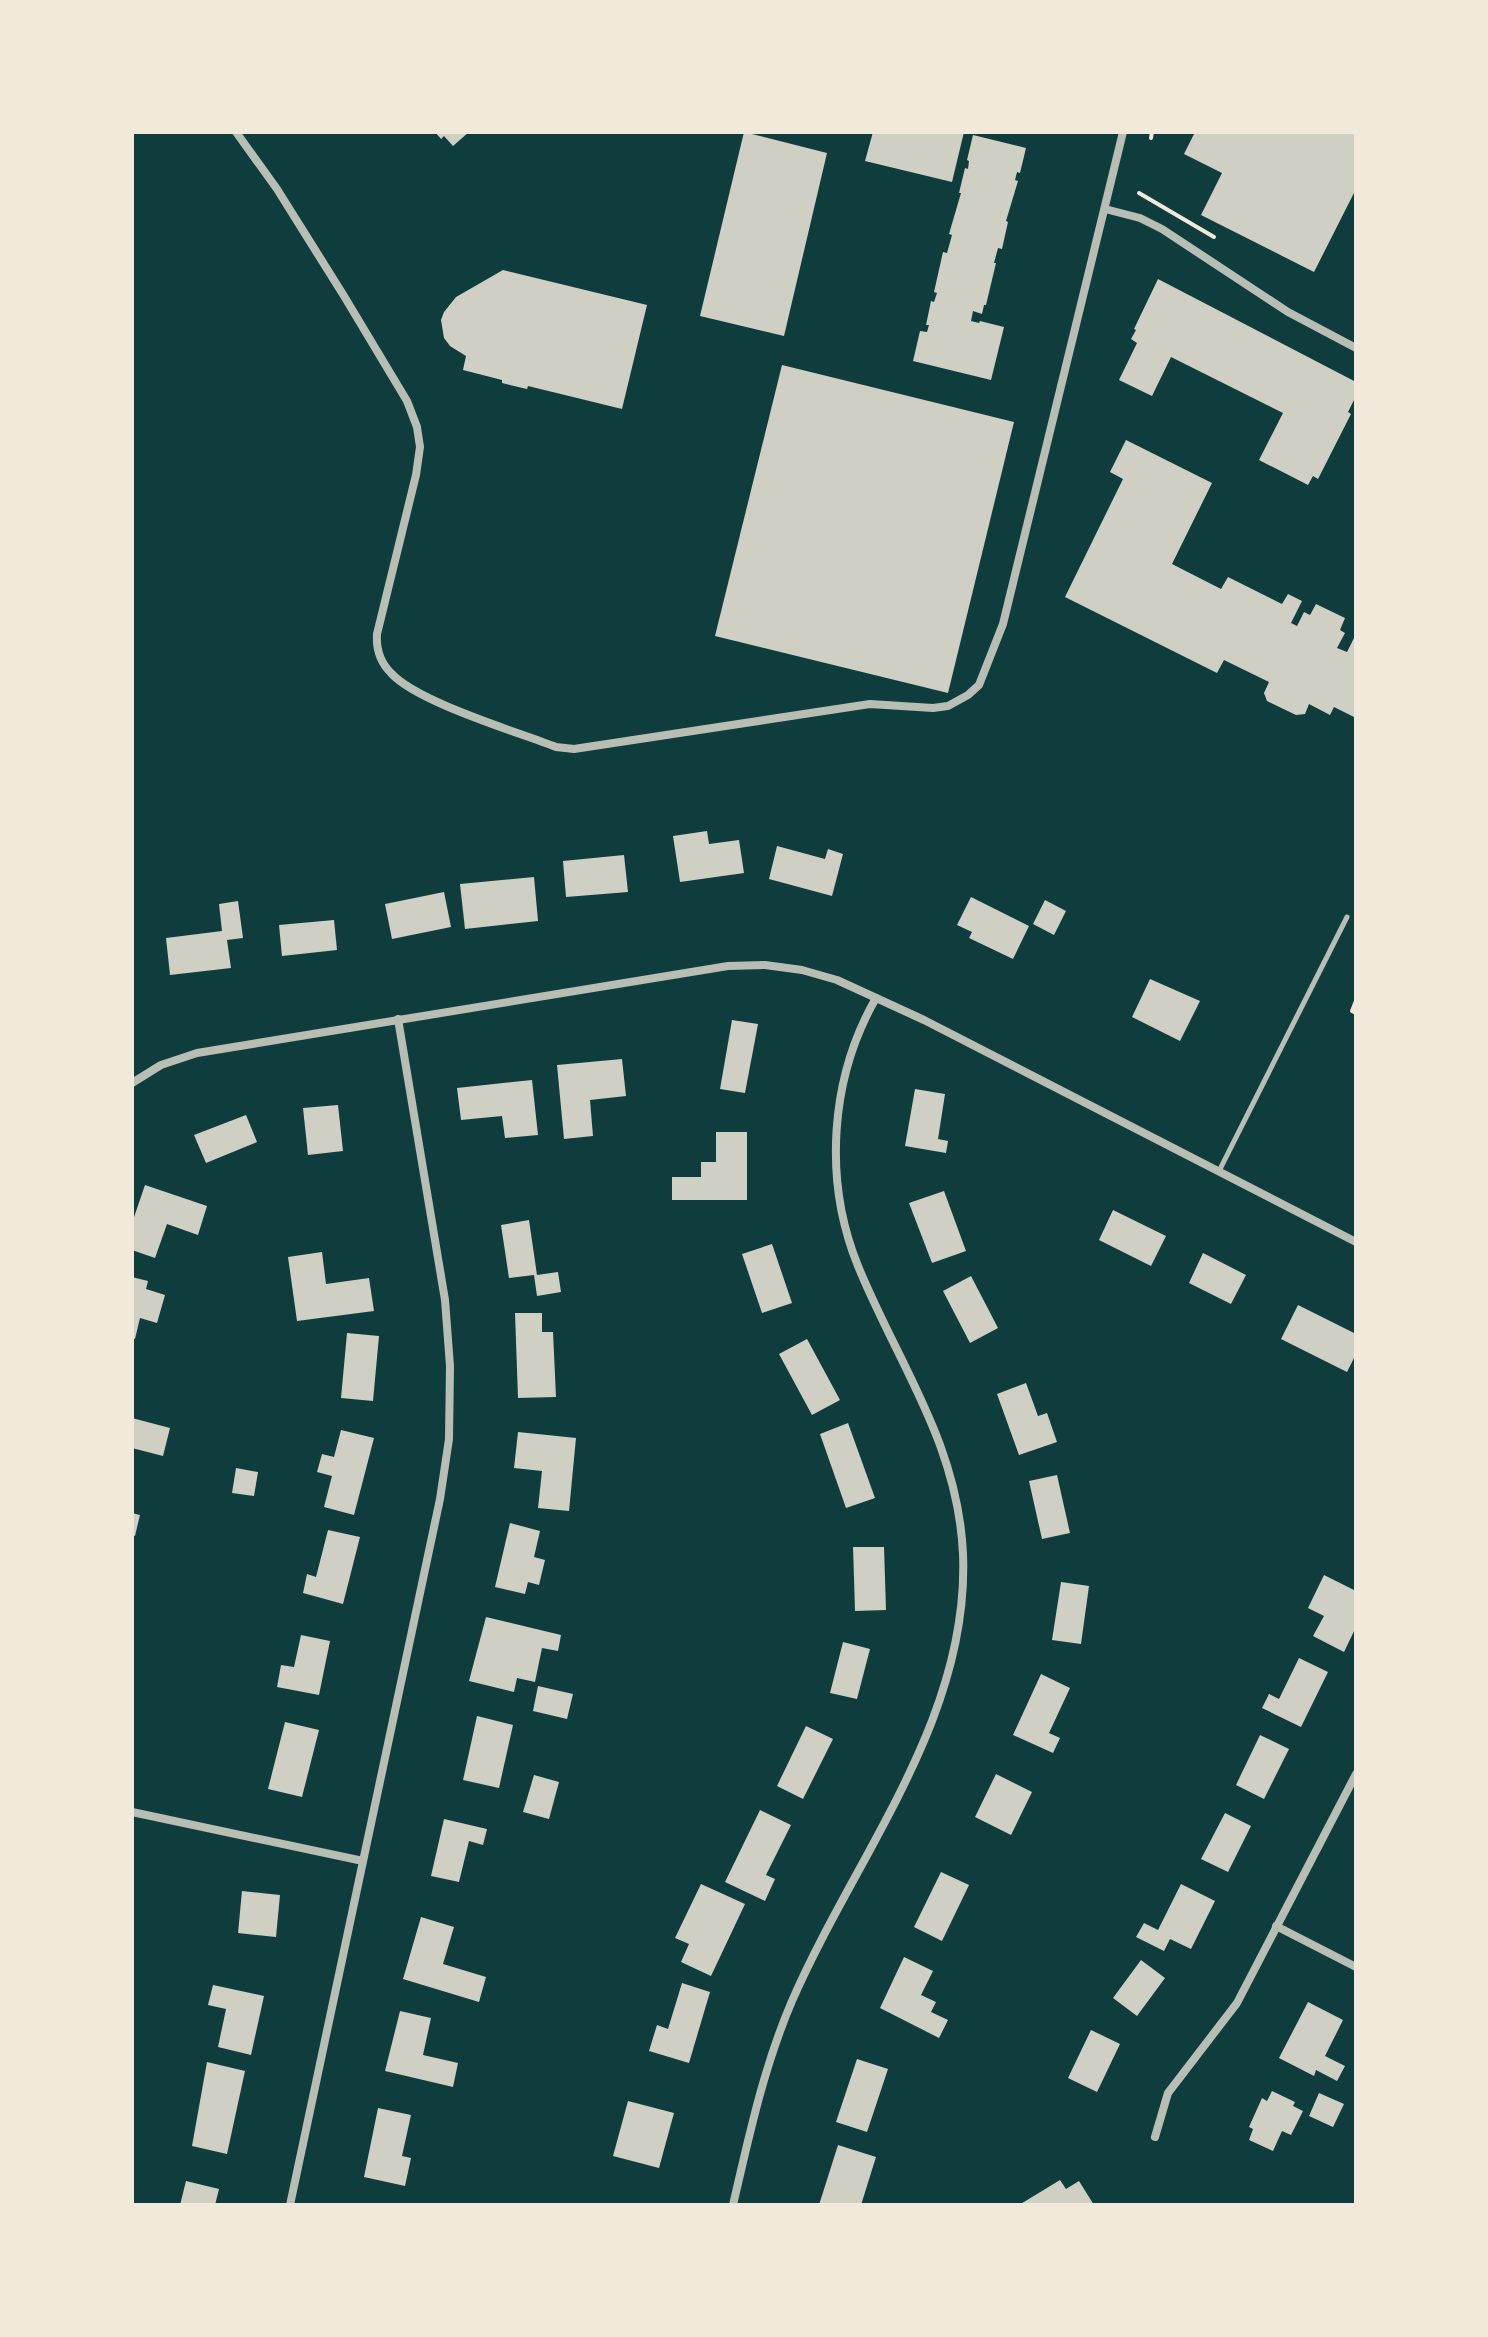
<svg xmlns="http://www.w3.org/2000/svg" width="1488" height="2337" font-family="Overpass,sans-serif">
<rect width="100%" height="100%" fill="#0f3d3e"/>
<g fill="#cfcfc3">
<polygon points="435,132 469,132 453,146 444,136 441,139"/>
<polygon points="744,132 827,153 784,336 700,316"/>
<polygon points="873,132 964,132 952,182 865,161"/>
<polygon points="1195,132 1356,132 1356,189 1314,272 1201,215 1222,173 1184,154"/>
<polygon points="973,135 1026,148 1020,173 1017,172 1015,180 1018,181 1006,221 1008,222 1002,249 998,248 994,263 996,263 986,305 984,305 982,314 973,311 971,321 979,323 980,321 1004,327 991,380 913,361 920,331 927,332 929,325 926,325 931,301 934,302 937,293 934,292 943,252 947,253 952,235 949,234 961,193 959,193 965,168 968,169 969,161 967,160"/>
<polygon points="503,270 647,305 622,409 528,386 527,389 514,386 502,383 502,380 463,370 466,356 450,346 444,338 441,320 444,312 456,297"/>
<polygon points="1158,279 1356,382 1356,396 1348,412 1351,414 1318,479 1313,476 1308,485 1259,460 1283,413 1171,357 1152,396 1119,380 1137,343 1131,339 1136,330 1134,329"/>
<polygon points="782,365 1014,422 948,693 715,636"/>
<polygon points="1126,440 1212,483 1172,564 1221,589 1228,577 1282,604 1288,594 1302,601 1291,623 1297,626 1304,612 1310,615 1316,604 1345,618 1340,630 1345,633 1337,648 1347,652 1356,634 1356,718 1334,707 1330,715 1309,704 1305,714 1296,715 1267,701 1264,693 1269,682 1224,660 1217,673 1065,597 1123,479 1110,472"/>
<polygon points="707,831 709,844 739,840 744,873 680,882 673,836"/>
<polygon points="777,846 825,859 828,849 843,854 832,896 769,879"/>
<polygon points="624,855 628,892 566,897 563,861"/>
<polygon points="534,877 538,921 465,929 460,884"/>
<polygon points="444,892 451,927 392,939 385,904"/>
<polygon points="971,897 1029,926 1013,959 969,938 972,932 957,925"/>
<polygon points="1045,900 1066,911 1054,935 1033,924"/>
<polygon points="238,901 243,938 227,940 231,968 170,975 166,938 222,931 219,904"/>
<polygon points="334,920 337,950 282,956 279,925"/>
<polygon points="1150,979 1200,1001 1180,1041 1132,1017"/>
<polygon points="732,1020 758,1024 745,1093 720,1089"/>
<polygon points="622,1059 626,1096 590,1100 593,1136 564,1139 557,1065"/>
<polygon points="532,1080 538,1135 505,1138 502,1116 461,1120 457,1088"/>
<polygon points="915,1089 945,1094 938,1139 948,1141 946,1153 905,1146"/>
<polygon points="338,1105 343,1151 308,1155 303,1108"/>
<polygon points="246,1115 257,1142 206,1163 194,1135"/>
<polygon points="716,1132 747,1132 747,1200 672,1200 672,1177 701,1177 701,1162 716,1162"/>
<polygon points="145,1185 207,1206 198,1235 167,1224 155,1258 132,1250 132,1223"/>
<polygon points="944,1191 966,1251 932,1263 909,1203"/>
<polygon points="1113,1210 1166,1236 1151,1266 1099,1240"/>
<polygon points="529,1220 537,1275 558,1272 561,1292 537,1296 534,1275 509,1278 501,1225"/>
<polygon points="772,1244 792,1303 762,1313 742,1254"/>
<polygon points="322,1252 326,1284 369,1278 374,1311 297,1321 288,1257"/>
<polygon points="1203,1253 1246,1275 1231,1304 1189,1283"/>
<polygon points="971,1276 998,1328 970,1343 943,1291"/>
<polygon points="132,1277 148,1281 146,1289 165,1295 157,1323 140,1318 135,1339 132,1338"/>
<polygon points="1298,1305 1356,1334 1356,1354 1347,1372 1281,1339"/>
<polygon points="515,1313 542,1313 542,1332 553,1332 556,1397 518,1398"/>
<polygon points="347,1333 379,1336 373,1401 341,1398"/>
<polygon points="807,1339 840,1400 812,1415 779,1354"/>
<polygon points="1026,1383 1038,1416 1047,1413 1057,1442 1019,1455 997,1394"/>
<polygon points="132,1418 170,1428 163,1456 132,1448"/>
<polygon points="848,1423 875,1498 846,1508 820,1434"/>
<polygon points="341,1430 374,1438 354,1515 324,1507 332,1476 317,1472 322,1454 334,1457"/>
<polygon points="518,1432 576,1438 569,1511 538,1508 542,1471 514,1468"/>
<polygon points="236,1468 258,1472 254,1496 232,1493"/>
<polygon points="1057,1475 1070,1533 1042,1539 1029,1481"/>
<polygon points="132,1513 140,1515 135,1536 132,1535"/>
<polygon points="510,1523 540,1531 534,1557 545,1560 539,1585 528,1582 525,1594 495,1587"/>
<polygon points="328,1530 360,1537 343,1604 303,1593 307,1574 316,1577"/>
<polygon points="853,1547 884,1547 886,1610 855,1611"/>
<polygon points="1324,1575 1356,1591 1356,1627 1344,1652 1313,1636 1324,1616 1308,1608"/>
<polygon points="1061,1582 1089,1586 1081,1644 1052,1640"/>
<polygon points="486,1617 561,1635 558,1651 542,1648 535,1682 517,1678 514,1692 469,1681"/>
<polygon points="301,1635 330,1641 319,1695 277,1687 281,1665 294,1667"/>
<polygon points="843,1642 870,1649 857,1699 830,1693"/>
<polygon points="1299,1658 1328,1672 1301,1727 1262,1708 1269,1694 1279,1699"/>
<polygon points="1041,1674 1070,1688 1049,1733 1060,1738 1053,1753 1013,1735"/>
<polygon points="538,1686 573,1694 567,1719 533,1711"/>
<polygon points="477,1716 513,1725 499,1788 463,1780"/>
<polygon points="285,1722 319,1730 302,1797 268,1789"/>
<polygon points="806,1726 833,1739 803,1799 777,1786"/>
<polygon points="1260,1735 1289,1749 1264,1799 1236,1785"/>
<polygon points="996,1774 1032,1792 1011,1835 975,1817"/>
<polygon points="534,1775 559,1782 549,1819 523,1812"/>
<polygon points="760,1810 791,1825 766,1875 775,1879 765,1901 725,1882"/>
<polygon points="1225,1813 1251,1826 1228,1872 1201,1859"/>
<polygon points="444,1819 487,1829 483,1845 469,1841 459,1882 431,1876"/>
<polygon points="941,1872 969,1885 942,1941 914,1927"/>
<polygon points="701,1884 745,1904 711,1976 681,1962 689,1944 675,1938"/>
<polygon points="1181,1884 1215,1901 1191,1949 1170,1939 1164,1951 1136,1937 1144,1923 1158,1930"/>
<polygon points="242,1891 280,1895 276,1937 238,1933"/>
<polygon points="421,1917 454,1927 443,1964 486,1977 479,2002 403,1979"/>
<polygon points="904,1957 933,1971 921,1995 936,2002 931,2012 948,2020 939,2038 880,2008"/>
<polygon points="1141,1960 1165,1978 1137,2016 1113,1998"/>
<polygon points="682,1983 710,1992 689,2063 649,2051 657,2025 668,2029"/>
<polygon points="213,1985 264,1996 251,2055 218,2047 226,2009 208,2005"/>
<polygon points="1308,2002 1343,2020 1325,2056 1345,2066 1337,2081 1316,2070 1314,2076 1279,2058"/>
<polygon points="400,2011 431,2018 423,2055 458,2063 453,2087 385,2071"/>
<polygon points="1091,2030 1120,2044 1097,2092 1068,2078"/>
<polygon points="857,2059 888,2069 867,2132 836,2122"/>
<polygon points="207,2062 245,2071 227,2154 192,2146"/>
<polygon points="1272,2091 1295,2102 1293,2106 1303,2111 1291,2135 1282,2131 1273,2151 1249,2140 1253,2129 1249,2127 1262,2098 1267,2101"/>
<polygon points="1319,2093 1344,2104 1333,2127 1309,2116"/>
<polygon points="628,2101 674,2113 659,2168 613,2156"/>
<polygon points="378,2108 411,2115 402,2156 411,2158 405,2186 364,2177"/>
<polygon points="838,2145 876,2157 861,2205 819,2205"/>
<polygon points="1060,2180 1066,2189 1079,2181 1094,2205 1019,2205"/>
<polygon points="186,2181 219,2189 215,2205 180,2205"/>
</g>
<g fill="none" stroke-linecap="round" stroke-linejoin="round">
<g stroke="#f1e9da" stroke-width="4">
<polyline points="1151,138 1152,132"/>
<polyline points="1139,193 1214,237"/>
<polyline points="1356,1001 1352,1011 1356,1013"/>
</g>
<polyline stroke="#b8beb3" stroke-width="5" points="1219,1171 1347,917"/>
<g stroke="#b8beb3" stroke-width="8">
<path d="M236,132l41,57 67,107 63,105 10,26 3,20 -4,28 -39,159c-1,15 3,28 14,39 26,29 124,58 165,74l18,2 296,-45 63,4 15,-2 20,-11 11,-10 24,-61 120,-492"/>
<polyline points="1105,209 1140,218 1162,229 1288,312 1356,348"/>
<polyline points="132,1083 161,1065 197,1053 728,966 765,965 802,970 837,980 924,1020 1356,1242"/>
<polyline points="132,1812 363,1861"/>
<polyline points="1276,1926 1356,1967"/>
<polyline points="1155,2137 1168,2093 1237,2003 1356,1774"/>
<polyline points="290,2205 440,1499 449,1439 450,1366 445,1300 398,1019"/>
<path d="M733,2205c16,-69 31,-139 59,-204 63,-145 178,-282 171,-447 -5,-111 -65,-190 -105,-288 -35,-86 -28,-188 18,-268"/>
</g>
</g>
<rect width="1488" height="2337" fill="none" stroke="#f1e9da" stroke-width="268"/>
</svg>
